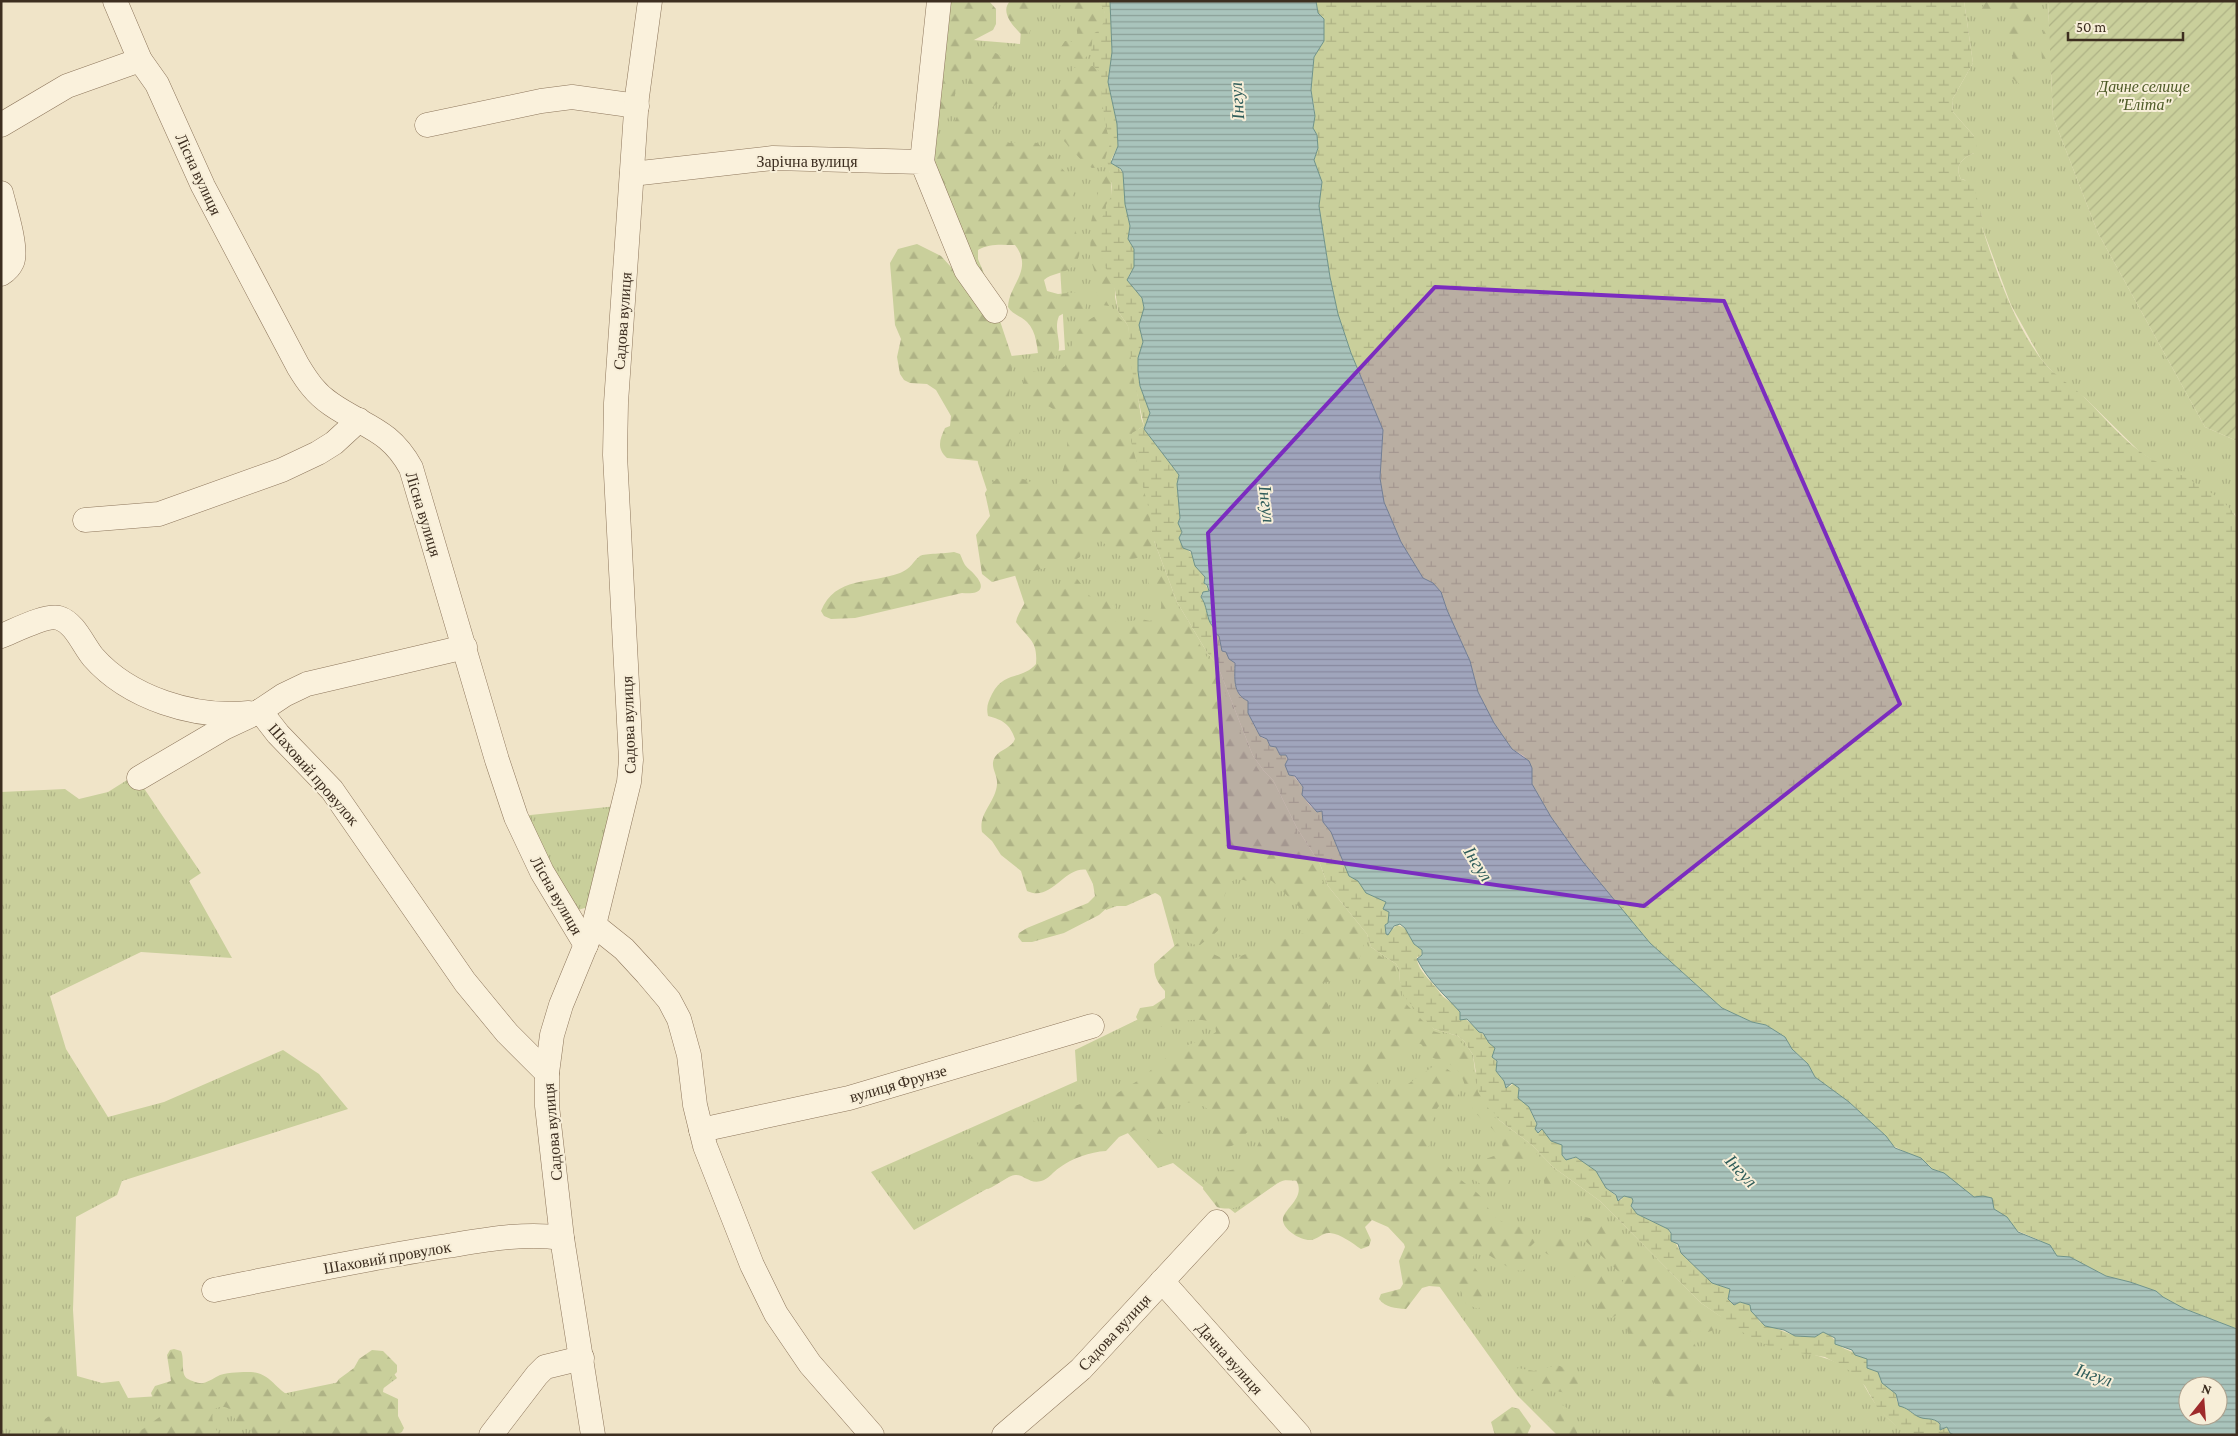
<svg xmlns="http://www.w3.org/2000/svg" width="2238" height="1436" font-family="'Crimson Pro',serif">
<defs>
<pattern id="grass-tufts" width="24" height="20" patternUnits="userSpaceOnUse" patternTransform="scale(1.25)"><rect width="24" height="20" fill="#c9cf9b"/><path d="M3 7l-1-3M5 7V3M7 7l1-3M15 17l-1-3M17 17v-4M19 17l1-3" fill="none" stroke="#aeb285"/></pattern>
<pattern id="forest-firs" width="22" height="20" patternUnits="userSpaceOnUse" patternTransform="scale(1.25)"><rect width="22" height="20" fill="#c9cf9b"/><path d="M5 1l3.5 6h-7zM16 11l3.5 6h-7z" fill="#aeb285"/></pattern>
<pattern id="wetland-marsh" width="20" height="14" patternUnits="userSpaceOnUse" patternTransform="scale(1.25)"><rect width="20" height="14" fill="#c9cf9b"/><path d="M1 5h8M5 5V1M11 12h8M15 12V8" fill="none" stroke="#aeb285"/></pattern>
<pattern id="garden-furrows" width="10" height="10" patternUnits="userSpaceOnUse" patternTransform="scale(1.25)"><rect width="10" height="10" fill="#c9cf9b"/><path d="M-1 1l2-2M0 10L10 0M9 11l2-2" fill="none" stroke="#aeb285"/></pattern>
<pattern id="water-rules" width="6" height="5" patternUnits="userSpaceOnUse" patternTransform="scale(1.25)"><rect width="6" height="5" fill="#a9c4bc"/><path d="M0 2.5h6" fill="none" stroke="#8ba098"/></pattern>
</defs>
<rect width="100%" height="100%" fill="#f0e4c8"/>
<g fill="url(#grass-tufts)">
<path d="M1023,1h75l6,6 6,134 -1,29 2,6 4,121 3,14 10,15 13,92 3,8 -12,7 21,105 24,64 31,52 9,10 36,92 11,15 9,9 24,48 23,36 8,22 39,48 4,13 25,17 3,5 1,13 34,47 24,7 6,5 9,14 2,16 24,49 33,25 21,22 47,34 101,102 19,13 90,38c19,4 46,14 55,33 11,20 24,36 45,48h-353l-40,-40 -108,-151 -36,-34 -71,-29 -20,-1 -47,33 -62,-50 -15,5 -44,-51 -200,113 -43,-58 206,-91 -2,-31 113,-55 -29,-105 -53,20 -22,-44 -47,-124 9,-73 -68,-206 -13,-102 100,-11 -10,-167 -136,-17 18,-129 83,7z"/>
<path d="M1964,1h84l5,116 45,116 107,194 32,14v78l-2,-5 -95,-62 -55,-54 -25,-18 -19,-21 -30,-54 -29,-78v-11l-17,-36 -4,-1c-7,-13 1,-21 13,-26v-17l-21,-24 -1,-12 21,-37z"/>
<polygon points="135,775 201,873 189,881 232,958 141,952 50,996 66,1049 108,1117 164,1102 283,1050 319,1074 348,1109 122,1181 117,1195 76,1217 73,1310 77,1376 102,1383 119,1381 128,1398 272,1389 277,1395 354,1379 390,1368 397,1378 324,1433 317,1435 1,1435 1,792 65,789 79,799 108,792"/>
<polygon points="617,806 588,907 578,910 521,816"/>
</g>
<g fill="url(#forest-firs)">
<polygon points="944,1 989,1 996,9 996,24 993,30 972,41 971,63 957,81 954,99 946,123 939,124 934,121"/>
<path d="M1010,1h23c-3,14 1,21 -5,36l-5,-1c-8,-8 -24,-23 -13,-35z"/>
<path d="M1077,1l22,1c11,11 6,24 -6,32l-2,19 -10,8c-11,0 -15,-4 -20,-14l4,-6 11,1c5,-13 -7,-27 1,-41z"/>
<path d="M1987,1h46l1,21 -3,6 -7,1 -4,6 3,7 -1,23 12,15 -9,7c-24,-12 -12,-18 -12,-37 0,-6 -4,-9 -6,-14 -2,-9 0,-19 -1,-29l-6,-4h-3l-15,16 -3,-3 1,-6z"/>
<path d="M2048,27l3,2 2,42 -4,1c-12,-10 -6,-30 -5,-43z"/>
<path d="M991,51l15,7c4,8 9,17 10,26 2,22 -39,10 -26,53l20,6 18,-2 9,2 15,14 21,24c1,12 -3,24 -1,35 2,18 16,36 0,51 -8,7 -21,6 -28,13l3,11 11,3 21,-2 8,10 -3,10h-18l-7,4c-8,19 12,36 -13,48l-7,-3c-2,-13 -2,-29 -12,-39 -6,-6 -14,-7 -19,-15 1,-23 26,-37 7,-62 -13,0 -25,-2 -37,5v9l9,22 -5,5 -54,-129c9,-11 19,-22 26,-34 14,-26 10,-53 37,-72z"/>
<polygon points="1093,66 1099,71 1105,123 1110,141 1103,167 1092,168 1084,163 1064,141 1062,116 1058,110 1057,102 1060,90 1074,68"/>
<polygon points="1108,175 1111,176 1111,196 1106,205 1103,263 1115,290 1115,297 1109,306 1102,305 1097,297 1097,280 1090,257 1091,222 1101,181 1103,176"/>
<path d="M917,244l24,12 59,65 13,39 -4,36 3,14 9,17 -1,8 -5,5 -5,1 -3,9 6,8 -2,6 -64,-6c-11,-10 -7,-19 -2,-30l5,-2 1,-10 -15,-26 -9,-6 -17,-1 -6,-3 -4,-6 -3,-17 4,-18 -6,-14 -5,-62 8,-14z"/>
<path d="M1103,313l14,3 11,10 4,44 9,48 -5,20 21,97c-4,10 -9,18 -20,23 -19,7 -30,-21 -50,-22l-4,5 -3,16 -5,3 -83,22 -10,-8 -6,-39 14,-19 -5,-23c22,-37 43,-3 70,-6 13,-18 20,-63 -2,-78 -15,-11 -23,-2 -29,-26 -1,-7 1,-9 6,-13 14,5 22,4 35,-4 10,-26 8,-42 38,-53z"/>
<path d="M954,552l6,2c2,4 3,8 5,11 3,4 7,6 9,9 14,15 5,21 -12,19l-107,25 -24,1 -7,-3 -3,-5c14,-35 50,-27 79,-38 11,-4 13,-12 20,-17 5,-3 25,-2 34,-4z"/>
<path d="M1155,570h6l9,15 6,18 44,77 30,76 10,16 11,8 5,7 20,45 21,36 8,19 38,45c5,18 -8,40 -25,47 -6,3 -13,2 -19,6l-1,7 10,12 6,18 -10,25 -26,21 -8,13 -2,24 -5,7 -29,13 -18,19 -16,7 -8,-3 -2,-8 7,-19c-12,-25 -42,-22 -61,-7 1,12 3,17 12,24l1,6 -3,4c-15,2 -19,-13 -31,-18l-16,7 -13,14c-16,1 -34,7 -47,17 -6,4 -9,9 -15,12 -14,6 -19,-6 -29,-5 -6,0 -19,11 -27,14l-20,-9v-17l15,-28 17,-15 12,-5h10l16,8h9l16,-14 53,-15 23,-14 24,-20 22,-14 22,-8 9,-6 -1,-8c-24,-14 -59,12 -74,2l-5,-9 4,-9 13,-2 12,-8v-7c-8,-9 -11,-15 -11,-27l26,-23 15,9 14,2 19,9 66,-26 13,-2 5,-8 -13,-18 -27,-26c-8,-3 -15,1 -23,0 -5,0 -10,-3 -15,-1 -9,4 -11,21 -10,29 0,4 2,7 0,11 -3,11 -15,18 -24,25 -30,0 -25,-45 -45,-52l-29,13h-17l-10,9 -35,18 -32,9h-10l-4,-5 1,-4 8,-5 61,-25 7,-7 -3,-18 -4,-8c-24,-5 -36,33 -61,21l-6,-20 -20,-16 -9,-14 -10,-9c-4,-19 14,-30 15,-48 1,-9 -8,-18 -2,-27 5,-8 17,-9 20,-18 -5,-15 -12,-19 -27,-23 -2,-9 0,-14 4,-22 12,-23 30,-14 44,-30 2,-24 -8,-25 -20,-42l1,-4c7,-15 16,-31 33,-33l5,5 7,1 4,-10 7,-5c9,5 10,15 18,21 8,5 19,1 25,9l-3,12 4,6 24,-5 9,2c9,-5 12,-10 11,-20 -8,-9 -14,-13 -13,-26z"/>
<path d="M1377,954l18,12 6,29 6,10 26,26 25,8 12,14 8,39 16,25 69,60 -5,10 -11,2 -2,-2c-3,-18 -1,-20 -19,-29l-14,5c-2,6 0,14 -4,20 -8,10 -28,2 -35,-4l-1,-12c9,-12 21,-5 31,-19 -2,-17 -18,-23 -28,-36 -10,-13 -7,-30 -18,-42 -7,-9 -18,-8 -27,-14 -5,-3 -5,-8 -9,-12h-12l-31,30c-2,8 0,12 6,16l24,-6 27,-19c16,2 25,13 24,29 -5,6 -12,4 -17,9 -12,11 -11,27 -12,42l-10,9 3,4c23,2 23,7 38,22 7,6 15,11 21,18 4,6 8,14 13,19 11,10 27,6 38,17l2,8c-8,8 -12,12 -7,23l-2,4 -5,2c-17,-2 -27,-16 -42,-20l-6,5c-4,16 19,20 14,46l-9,7 -12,-5 -5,-13 -5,-3 -27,-2 -7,2 -16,21c-11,-1 -20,-1 -27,-10l2,-5 19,-5 3,-5 -4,-23 6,-14 -1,-3 -16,-17 -16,-7 -7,7 6,13 -2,6 -8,3c-9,-6 -20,-15 -31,-16 -7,-1 -12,6 -19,7 -10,1 -30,-11 -28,-22 3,-11 23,-21 13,-38 -24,-7 -45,37 -79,27l-14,-18c2,-14 25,-20 37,-20l13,-12 6,-15 11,-12 13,-10 16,-8c1,-11 0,-21 8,-30l23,4 7,-2 54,-49c4,-25 -16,-27 -32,-35 -1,-5 1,-8 2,-12 1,-14 -2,-31 16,-34z"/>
<path d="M1585,1217l22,5 35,32 25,27 30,25 20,13 1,4 -4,7 -6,2 -17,-2c-2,7 3,12 6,19 8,16 3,34 -6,49l-15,2 -11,-5 -17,-20 -5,-16 -14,-17 -4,-29 -4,-1 -9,6 -14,-5 -2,-3 4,-11 -5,-9 -20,-13 -18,-17 -18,-11 -1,-6c18,-17 29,3 40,11 14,10 27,15 37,29h7l2,-4 -5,-7 -39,-36 -2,-5 1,-8z"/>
<path d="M174,1349l7,2c4,9 -1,24 7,28 4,2 11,5 15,4 6,-1 12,-6 17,-8 10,-3 21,-3 31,-3 22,1 26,23 45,25 5,1 29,-8 37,-9l6,-9 15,-11 5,-9 13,-9 11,1 14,14v7l-13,13 -1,7 15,7v17l6,12 -2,4 -6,3h-88l-21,-14 -6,1 -2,6 1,7h-27l-2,-6c-2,0 -6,0 -8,-1 -12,-6 -8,-28 -29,-19 -4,11 0,16 5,26h-88l12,-6 22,-16 -2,-8 -10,-6 -2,-6 4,-7 16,-5 -4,-26 3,-5z"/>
<path d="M1557,1365c11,4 21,10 22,23 -12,9 -21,2 -34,1 -7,0 -14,2 -20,3l-12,-8 -4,-5 2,-6 7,-5 16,3z"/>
<polygon points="1562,1405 1567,1408 1564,1421 1574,1425 1578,1435 1556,1435 1557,1427 1539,1415 1542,1410 1551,1410"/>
<polygon points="1512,1407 1519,1409 1531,1426 1527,1435 1495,1435 1491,1422"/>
<polygon points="54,1413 63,1415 66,1419 64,1433 67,1435 47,1435 47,1431 43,1425 45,1419"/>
</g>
<g fill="url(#wetland-marsh)">
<path d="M1098,1h12l2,51 -4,30 9,42 1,22 -7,14 12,13 3,18 -1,13 5,22 -2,13 6,10v18l-6,10 2,7 12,14 2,10 -3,25 2,9 -5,29 2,15 10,27 -6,16 35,46 -2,9 5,52 4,12 6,6 3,12 11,11 -2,5 5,9 -8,3v3c3,3 14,31 14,36l4,3 5,16h2c3,3 9,9 9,14 0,13 -2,29 13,35 -1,13 6,26 14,37l5,1 3,7 6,1 4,8h6l3,16 14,16 -1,8 9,12 11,4 1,11 8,10 18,44 9,5 13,14 15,7 -2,7 5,3 -1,11 -3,2 1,10 11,-10 8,3 9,16 8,6 -1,6 -4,1c-1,13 17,26 23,36 5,8 20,11 21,23 9,6 30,24 35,34l-3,6 4,7 -1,8 13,16 5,-4 5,5 -1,8 11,11 8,19 7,4 7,11 11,4v10l10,4 4,-2 20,14 10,17 15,12 3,-4 8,2 1,3 -2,5 6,8 31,15 13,24 31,30 18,6 4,16 6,-3 10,3 1,6 4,3 5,8 30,12 11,2 14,1 8,-5c11,3 13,13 22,17 7,3 15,5 22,10v9l11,4 3,9 15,13 1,8 18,13 23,6 3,9 6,-3 2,5 5,3h-44l-10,-5 -22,-21 -13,-23 -15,-15 -25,-14 -50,-8 -24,-11 -50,-35 -101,-102 -47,-34 -21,-22 -33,-25 -20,-29 -6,-36 -9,-14 -6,-5 -24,-7 -21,-22 -9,-11 -4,-14 -1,-13 -3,-5 -25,-17 -4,-13 -39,-48 -8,-22 -23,-36 -24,-48 -9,-9 -11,-15 -36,-92 -9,-10 -31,-52 -24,-64 -5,-32 -17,-65 1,-8 12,-7 -12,-56 -4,-44 -10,-15 -3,-21 -14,-34 1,-38 9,-22 1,-9 -5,-28 3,-18 -5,-18 -6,-52 -6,-5 -2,-13 2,-19c13,-8 16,-22 5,-33z"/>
<path d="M1316,1h648l9,62 -21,37 1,12 21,24 3,8 -3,9c-12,5 -20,13 -13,26l12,4 9,34v10c14,44 31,94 59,132 13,17 31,26 45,40 18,18 35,39 55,53 26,19 83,39 96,67v810l-52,-20 -22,-12 -7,-6 -26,-9 -24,-6 -36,-19 -13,-1 -16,-15 -25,-11 -6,-8 -16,-13 -1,-4 -19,-8 -42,-28 -4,-5 -38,-20 -4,-8 -37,-34 -34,-25 -7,-13 -16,-15 -7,-12 -19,-12 -14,-3 -30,-14 -72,-65 -67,-81 -32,-45 -19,-33v-16l-8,-12 -12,-7 -18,-26 -16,-31 -8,-31 -23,-51 -6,-18 -8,-9 -10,-5 -22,-36 -17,-40 -4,-24 3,-48 -32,-77 -13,-39 -8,-37 -11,-71 3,-24 -8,-22 4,-12 -5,-20 2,-16 -4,-22 3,-33 6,-10 4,-24 -6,-10z"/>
</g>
<polygon fill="url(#garden-furrows)" points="2048,1 2237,1 2237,441 2205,427 2098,233 2053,117"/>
<path fill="url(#water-rules)" stroke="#6f938a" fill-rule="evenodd" d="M1110,1h206l2,12 6,6v22l-10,16 -3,33 4,26 -2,12 4,7 1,13 -4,12 8,22 -3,24 11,71 8,37 13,39 32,77 -3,48 4,24 17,40 22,36 10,5 8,9 6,18 23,51 8,31 16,31 18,26 17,12 3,7v16l19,33 32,45 67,81 72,65 30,14 14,3 19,12 7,12 16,15 7,13 34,25 37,34 9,12 26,10 11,11 12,4 30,24 9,-1 9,2 2,11 13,8 11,15 32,13 7,11 13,1 36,19 24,6 26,9 7,6 22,12 52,20v106h-283l-4,-2 -3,-6 -7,3v-6c-7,-8 -15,-3 -23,-8 -7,-4 -9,-8 -18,-10l-3,-12 -14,-11 -4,-11 -11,-4v-9l-12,-4 -3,-5 -17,-6v-6l-12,-6 -8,5 -20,-1 -11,-6 -19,-4 -14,-15 -1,-6 -10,-3 -6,3 -6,-6 2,-10 -18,-6 -31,-30 -3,-9 -7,-3v-8l-3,-4 -31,-15 -6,-8 2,-5 -1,-3 -8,-2 -6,5 -2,-6 -10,-7 -10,-17 -20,-14 -10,3 -4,-5v-10l-11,-4 -9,-12 -4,4 -3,-4 2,-5 -8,-17 -11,-9 1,-10 -7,-5 -6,5 -2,-7 -8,-10 1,-10 -5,-4 3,-9 -6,-5 -6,-10 -4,-1 -12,-13 -7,1v-8c-17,-19 -31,-30 -43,-53l5,-4v-5l-8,-6 -9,-16 -5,-4 -6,2 -6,9 -2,-1 -1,-9 3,-2 1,-11 -6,-3 3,-7 -20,-9 -8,-12 -9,-5 -18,-44 -8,-10 -1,-11 -5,1 -15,-17 1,-8 -8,-11 -6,-1 -4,-10 3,-6 -2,-4h-6l-4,-8 -6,-1 -3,-7 -7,-3 -12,-23v-12c-16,-7 -13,-24 -13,-38l-6,-4 -3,-7 -4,-1 -3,-15 -3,-2c-1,-7 -5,-8 -7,-14 -3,-9 -3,-16 -8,-23l2,-5 6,-1 -2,-6 -3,-2 1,-6 -10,-11 -4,-15 -8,-3 -4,-10 3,-6 -4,-9 2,-5 -3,-34 2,-9 -35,-46 6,-16 -10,-27 -2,-15v-13l5,-16 -4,-17 5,-17 -2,-10 -15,-18 7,-13v-18l-6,-10 2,-13 -5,-22 -2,-31 -2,-4 -10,-6 7,-17 -1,-22 -9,-42 4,-30zM2188,1386h30v30h-30z"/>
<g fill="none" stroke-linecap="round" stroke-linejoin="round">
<defs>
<g id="minor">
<path d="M115,1l25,59 17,24 46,102 95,180c9,15 18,28 33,38 33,23 59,25 80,64l86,292 19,57 26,55 44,73"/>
<polyline points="1,125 67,86 140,60"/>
<polyline points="427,125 541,101 572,97 637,106"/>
<polyline points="922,162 939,1"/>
<polyline points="632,174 773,158 922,162 966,270 995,311"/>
<path d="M1,193c4,16 15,51 12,66 -1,6 -7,12 -12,15"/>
<polyline points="85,520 159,514 282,470 318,453 334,443 359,420"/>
<path d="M1,636c13,-5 46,-22 58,-18 16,5 24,27 34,39 36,41 102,62 156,56"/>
<polyline points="260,711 278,734 332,790 465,982 507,1033 547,1073"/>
<polyline points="139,778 224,728 260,711 284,695 307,684 465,647"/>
<polyline points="594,925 624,949 647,974 669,1000 679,1019 689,1055 695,1105 705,1146 752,1265 776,1314 810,1364 872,1435"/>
<polyline points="701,1130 849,1098 1092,1026"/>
<polyline points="1162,1281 1299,1435"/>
<path d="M214,1290c78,-16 155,-32 233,-44 37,-6 78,-14 115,-8"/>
<polyline points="491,1435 537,1375 545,1367 582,1358"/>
<polyline points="593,1435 562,1238 547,1106 547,1073 552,1035 561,1005 594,925 629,782 631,760 615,455 616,403 637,97 650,1"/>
<polyline points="1004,1435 1081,1369 1217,1222"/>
</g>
</defs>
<use href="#minor" stroke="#8d765c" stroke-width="25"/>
<use href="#minor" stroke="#faf1dc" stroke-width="24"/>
</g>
<path fill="#7b2cbf" fill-opacity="0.2" stroke="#7b2cbf" stroke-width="4" stroke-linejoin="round" d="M1435,287l289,14 176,403 -256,202 -415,-59 -21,-314z"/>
<g text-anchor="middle" stroke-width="4" stroke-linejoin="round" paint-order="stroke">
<g font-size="16" font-style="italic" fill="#4d5a26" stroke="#f7eed8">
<text x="2144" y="92">Дачне селище<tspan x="2144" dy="18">"Еліта"</tspan></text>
</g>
<g font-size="16" fill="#3d2e20" stroke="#f7eed8">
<text x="807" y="167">Зарічна вулиця</text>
<text transform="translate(199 174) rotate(65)" y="6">Лісна вулиця</text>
<text transform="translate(622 321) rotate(-86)" y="6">Садова вулиця</text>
<text transform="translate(424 514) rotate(73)" y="6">Лісна вулиця</text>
<text transform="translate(628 725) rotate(-92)" y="6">Садова вулиця</text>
<text transform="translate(314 774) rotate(49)" y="6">Шаховий провулок</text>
<text transform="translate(557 895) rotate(60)" y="6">Лісна вулиця</text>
<text transform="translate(898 1083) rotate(-16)" y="6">вулиця Фрунзе</text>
<text transform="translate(552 1132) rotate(-95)" y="6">Садова вулиця</text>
<text transform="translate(387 1257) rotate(-10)" y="6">Шаховий провулок</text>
<text transform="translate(1114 1332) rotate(-47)" y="6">Садова вулиця</text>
<text transform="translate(1230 1358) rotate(48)" y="6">Дачна вулиця</text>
</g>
<g font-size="18" font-style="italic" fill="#2f5d5a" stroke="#f7eed8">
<text transform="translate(1237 101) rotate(-94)" y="6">Інгул</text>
<text transform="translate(1267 504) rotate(83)" y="6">Інгул</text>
<text transform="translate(1478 864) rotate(58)" y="6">Інгул</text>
<text transform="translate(1741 1171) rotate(47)" y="6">Інгул</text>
<text transform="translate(2094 1375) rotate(19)" y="6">Інгул</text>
</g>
</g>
<rect width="2238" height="1436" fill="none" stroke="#3d2e20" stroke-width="5"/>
<g transform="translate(2203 1401) rotate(17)"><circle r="24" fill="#f7eed8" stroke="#ada18e"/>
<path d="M0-4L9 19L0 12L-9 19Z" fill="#9e2a2b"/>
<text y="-8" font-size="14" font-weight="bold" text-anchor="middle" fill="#3d2e20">N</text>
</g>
<path d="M2068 32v8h115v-8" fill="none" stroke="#3d2e20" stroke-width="2.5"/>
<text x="2076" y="32" font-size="15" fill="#3d2e20" stroke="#f7eed8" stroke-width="4" paint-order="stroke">50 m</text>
</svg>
